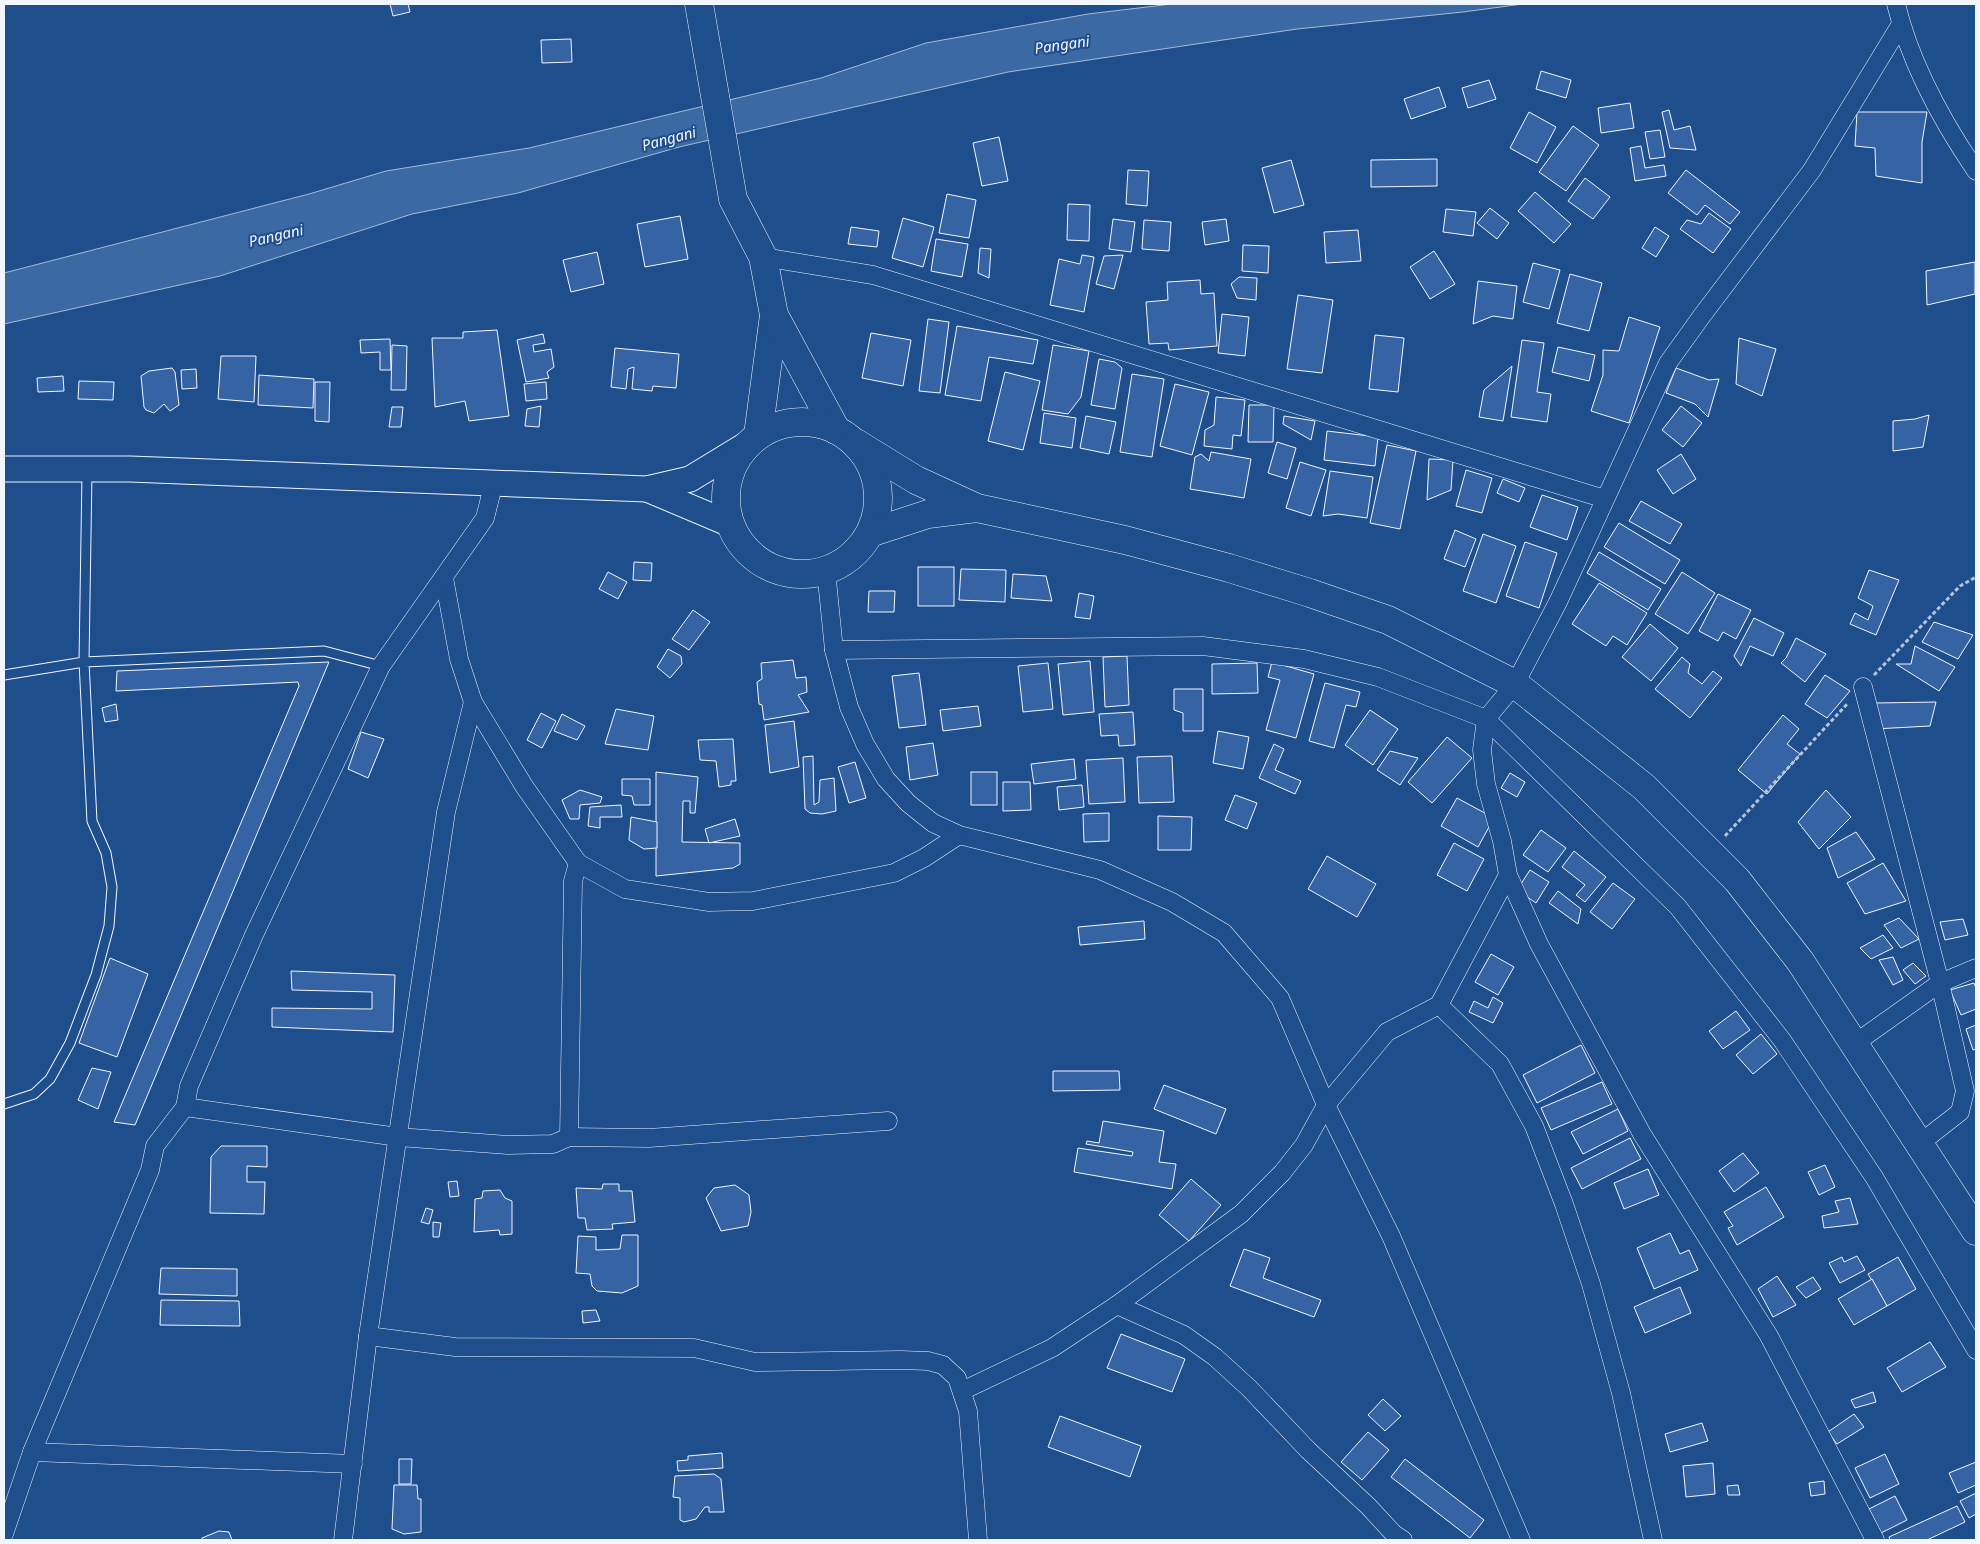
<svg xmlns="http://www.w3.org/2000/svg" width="1980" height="1544" font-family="'Noto Sans',sans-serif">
<rect width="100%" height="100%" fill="#1f4e8c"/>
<polygon fill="#3b69a3" stroke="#a8bbd7" points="1172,4 1523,4 1463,12 1297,29 1008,72 679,147 518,193 412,214 220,276 4,324 4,273 309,194 386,171 529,148 821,78 926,43 1088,14"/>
<g fill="#3563a3" stroke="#f2f6ff">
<polygon points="390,4 408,4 410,12 393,16"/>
<polygon points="571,39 572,62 542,63 541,40"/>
<polygon points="1541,71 1571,80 1566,98 1536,89"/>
<polygon points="1489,80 1496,99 1468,108 1462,88"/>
<polygon points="1439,87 1446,107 1411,119 1404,99"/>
<polygon points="1630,103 1634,128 1601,133 1598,108"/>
<polygon points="1669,110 1674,130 1690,126 1696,150 1670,148 1662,112"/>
<polygon points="1529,112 1556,127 1537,163 1510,148"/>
<polygon points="1857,112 1927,112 1922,142 1922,183 1876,176 1875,148 1855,146"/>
<polygon points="1573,126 1599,145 1566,191 1539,172"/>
<polygon points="1660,130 1665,157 1650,159 1645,132"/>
<polygon points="999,137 1008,181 982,186 973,143"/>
<polygon points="1641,146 1645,168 1664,165 1666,176 1635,181 1630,148"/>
<polygon points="1437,159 1437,186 1371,187 1371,160"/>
<polygon points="1291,160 1304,205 1274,213 1262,168"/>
<polygon points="1128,170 1149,171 1147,206 1126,204"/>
<polygon points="1686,170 1740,212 1730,224 1705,205 1697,215 1668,193"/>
<polygon points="1585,178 1610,197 1593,219 1568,201"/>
<polygon points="1535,192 1571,224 1554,243 1518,211"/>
<polygon points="947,194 976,200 969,238 939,233"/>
<polygon points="1068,204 1090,205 1089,241 1067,240"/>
<polygon points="1490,208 1509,223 1497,239 1477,223"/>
<polygon points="1446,209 1476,212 1473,236 1443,232"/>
<polygon points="1709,213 1731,229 1713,253 1680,229 1687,220 1701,224"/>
<polygon points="680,216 688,259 645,267 637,224"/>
<polygon points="903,218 934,227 923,267 892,258"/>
<polygon points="1113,219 1135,222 1131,252 1109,249"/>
<polygon points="1226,219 1229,241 1205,245 1202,222"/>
<polygon points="1144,220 1171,222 1169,251 1142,249"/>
<polygon points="851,227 879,231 877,247 848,244"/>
<polygon points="1655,227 1669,236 1656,257 1642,248"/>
<polygon points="1358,230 1361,261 1326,263 1324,232"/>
<polygon points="936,239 968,244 962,277 931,271"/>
<polygon points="1243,245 1269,246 1268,273 1242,271"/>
<polygon points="980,248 991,249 989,278 978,273"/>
<polygon points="1434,251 1455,284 1430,299 1410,267"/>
<polygon points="597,252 604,284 571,292 563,260"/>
<polygon points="1082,255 1094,257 1084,312 1050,305 1059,259 1080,264"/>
<polygon points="1123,255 1114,289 1096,284 1104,256"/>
<polygon points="1975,262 1975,294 1927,305 1926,271"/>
<polygon points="1533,263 1560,270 1549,309 1523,302"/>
<polygon points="1570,274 1602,283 1589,331 1557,323"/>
<polygon points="1239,277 1257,278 1256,300 1237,298 1231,284"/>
<polygon points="1200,280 1201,294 1214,293 1217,346 1169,350 1168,343 1149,344 1146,302 1168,300 1167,282"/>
<polygon points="1478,281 1517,286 1513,319 1493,316 1473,324"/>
<polygon points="1298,295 1333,300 1322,373 1287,369"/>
<polygon points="1222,314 1249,317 1245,356 1218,353"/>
<polygon points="1629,317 1660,327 1629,423 1591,411 1603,375 1603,350 1619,351"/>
<polygon points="928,319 949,322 940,393 919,391"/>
<polygon points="957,326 1038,340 1033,364 989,357 981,401 945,395"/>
<polygon points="497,330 509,416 469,421 465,401 435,407 432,338 463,338 463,332"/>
<polygon points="871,333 911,340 903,386 862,378"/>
<polygon points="543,334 545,343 533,345 534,352 551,349 554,367 547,372 549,378 526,382 517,340"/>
<polygon points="1375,335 1404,338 1398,392 1369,389"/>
<polygon points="1739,338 1776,349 1762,396 1736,384"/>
<polygon points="390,339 391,370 380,370 380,352 361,353 360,340"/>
<polygon points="1522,340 1544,343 1537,392 1551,394 1547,422 1511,417"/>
<polygon points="392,345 407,346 406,390 391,390"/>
<polygon points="1053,345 1089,351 1081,397 1068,414 1042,410"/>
<polygon points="1558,347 1595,355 1589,381 1552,372"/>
<polygon points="615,348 679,354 676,388 653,386 652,391 632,389 634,367 628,369 626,389 611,387"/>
<polygon points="221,356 256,356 254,402 218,399"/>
<polygon points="1099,359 1115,362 1122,368 1115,409 1091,405"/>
<polygon points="1512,366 1503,421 1479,417 1484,390"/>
<polygon points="172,368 175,372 179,405 170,411 164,404 154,413 146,410 144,407 141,376 149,371"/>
<polygon points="1676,368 1709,380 1719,379 1708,417 1695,404 1666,393"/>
<polygon points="196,369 197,388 182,389 181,370"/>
<polygon points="1005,372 1040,381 1023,450 988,441"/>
<polygon points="1132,374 1164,379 1152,457 1120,452"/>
<polygon points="259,375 314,379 313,408 258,405"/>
<polygon points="63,376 64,391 38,392 37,378"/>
<polygon points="79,381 114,382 113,400 78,399"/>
<polygon points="315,382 330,382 329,422 315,421"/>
<polygon points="546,382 547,399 526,401 524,384"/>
<polygon points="1175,384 1209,392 1192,455 1160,446"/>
<polygon points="1216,397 1245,400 1241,436 1233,435 1232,449 1204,446 1205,430 1214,425"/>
<polygon points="1249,405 1274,405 1273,442 1248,442"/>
<polygon points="541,406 539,427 525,426 527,409"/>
<polygon points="1681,406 1702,423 1683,447 1662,430"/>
<polygon points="392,407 403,407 401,427 389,427"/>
<polygon points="1044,413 1076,418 1072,448 1040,443"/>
<polygon points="1929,415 1923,447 1893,451 1893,421 1915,419"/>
<polygon points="1086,416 1116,422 1109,454 1080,448"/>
<polygon points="1284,416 1315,421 1311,440 1283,424"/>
<polygon points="1327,431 1378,437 1375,466 1324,460"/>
<polygon points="1277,442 1296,448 1287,479 1268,473"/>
<polygon points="1387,445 1416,451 1400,529 1370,523"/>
<polygon points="1211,452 1251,459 1244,498 1190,489 1195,457 1201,454 1209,461"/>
<polygon points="1681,454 1696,479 1673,494 1657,470"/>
<polygon points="1429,459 1453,460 1451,490 1427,500"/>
<polygon points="1300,462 1326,470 1311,516 1286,508"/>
<polygon points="1466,470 1492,478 1482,513 1456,506"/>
<polygon points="1330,471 1373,477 1367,518 1338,514 1323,516"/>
<polygon points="1503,479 1525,488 1519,502 1497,493"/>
<polygon points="1542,495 1578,507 1567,540 1530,527"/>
<polygon points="1641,501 1682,524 1670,544 1629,521"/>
<polygon points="1619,523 1680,560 1665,584 1604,547"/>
<polygon points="1455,530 1476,539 1465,567 1444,559"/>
<polygon points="1483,534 1516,546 1496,603 1463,591"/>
<polygon points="1525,542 1557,553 1539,608 1506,596"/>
<polygon points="1599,552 1661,589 1648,610 1587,573"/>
<polygon points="634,562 652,563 651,581 633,580"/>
<rect x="918" y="567" width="36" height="39"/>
<polygon points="961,569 1006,570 1005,602 959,600"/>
<polygon points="1869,570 1899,580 1876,635 1850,624 1855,613 1868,620 1873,606 1858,598"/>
<polygon points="608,572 627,582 618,599 599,589"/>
<polygon points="1682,572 1715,593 1688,634 1655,614"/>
<polygon points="1013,574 1046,576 1052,601 1011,598"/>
<polygon points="1599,583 1647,613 1627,645 1613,636 1606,646 1572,624"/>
<polygon points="869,591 895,591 894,612 868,612"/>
<polygon points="1079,593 1094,596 1090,619 1075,617"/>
<polygon points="1718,594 1751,610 1736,639 1723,632 1718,641 1699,631"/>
<polygon points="693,610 710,622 689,650 672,639"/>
<polygon points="1754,618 1784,633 1773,656 1750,646 1741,666 1734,656"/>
<polygon points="1934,622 1973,635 1958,659 1922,642"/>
<polygon points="1650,624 1678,648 1651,681 1622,657"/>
<polygon points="1796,638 1826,654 1805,682 1781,663 1786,658"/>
<polygon points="1915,646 1955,667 1939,691 1896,664 1911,664"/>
<polygon points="668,649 681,656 682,664 670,678 657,667"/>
<polygon points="1127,656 1129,705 1105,707 1103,657"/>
<polygon points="1682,657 1690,664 1688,673 1702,684 1713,671 1722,678 1690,718 1655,689"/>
<polygon points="793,660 796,678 806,677 807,692 798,695 809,712 764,720 762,705 759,704 757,682 762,679 761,663"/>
<polygon points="1090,661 1094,712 1063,715 1058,664"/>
<polygon points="329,662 135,1125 114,1122 299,686 298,682 116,691 117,671"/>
<polygon points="1272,662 1314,674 1296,738 1266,730 1280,680 1268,677"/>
<polygon points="1048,663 1053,709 1023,712 1018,666"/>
<polygon points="1257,663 1258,693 1212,694 1212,664"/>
<polygon points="919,673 926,725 899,728 892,676"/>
<polygon points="1825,675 1850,691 1827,718 1805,704"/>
<polygon points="1325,683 1360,692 1356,707 1346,705 1334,748 1309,741"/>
<polygon points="1174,689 1203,689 1203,731 1183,731 1183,713 1174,710"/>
<polygon points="1936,702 1930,726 1874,729 1875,703"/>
<polygon points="116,704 118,720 105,722 102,708"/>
<polygon points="978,706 981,726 943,731 940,710"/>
<polygon points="616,709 654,716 648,750 605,744"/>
<polygon points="1370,710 1398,729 1373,765 1345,745"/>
<polygon points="1133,712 1135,745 1119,746 1118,735 1101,736 1099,714"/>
<polygon points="541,713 556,721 542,748 527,740"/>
<polygon points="562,714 585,726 577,740 554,731"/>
<polygon points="1783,715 1799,729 1787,744 1800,754 1767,794 1738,770"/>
<polygon points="794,721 799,767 770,773 765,725"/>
<polygon points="1218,731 1249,737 1243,769 1213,763"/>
<polygon points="361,732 384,739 368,778 348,769"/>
<polygon points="1447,737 1472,758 1432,803 1408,782"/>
<polygon points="733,739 736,781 731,781 731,785 719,787 716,761 700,760 698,740"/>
<polygon points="933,743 938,775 910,780 906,747"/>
<polygon points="1274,744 1284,749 1275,770 1301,781 1295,794 1259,778"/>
<polygon points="1390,751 1418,758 1400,785 1377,770"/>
<polygon points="813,756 814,805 819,802 820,780 834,778 836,811 822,814 810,813 805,809 803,757"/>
<polygon points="1172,756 1174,802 1139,803 1137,757"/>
<polygon points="1123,758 1125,802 1089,804 1086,760"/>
<polygon points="1074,759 1076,779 1034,784 1031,764"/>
<polygon points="855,762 866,798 849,803 838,767"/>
<polygon points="656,772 698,777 695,813 690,813 690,801 683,801 682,842 740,843 740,864 733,868 656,876"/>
<rect x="971" y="772" width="26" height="33"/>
<polygon points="1510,773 1525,782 1517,797 1501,788"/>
<polygon points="622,779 650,779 650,805 634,805 632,796 622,795"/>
<polygon points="1003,782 1030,782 1031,810 1003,811"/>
<polygon points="1082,785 1084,807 1059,810 1057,787"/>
<polygon points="580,790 602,797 600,803 580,805 579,819 570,819 562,800"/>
<polygon points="1826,790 1851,817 1819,849 1798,822"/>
<polygon points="1235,795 1257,803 1247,829 1225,820"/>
<polygon points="1457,798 1494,818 1478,847 1441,826"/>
<polygon points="621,805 622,817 600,817 600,828 588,826 590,807"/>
<polygon points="1109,813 1109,841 1084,842 1083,814"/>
<polygon points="1158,816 1192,817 1191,850 1158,850"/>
<polygon points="631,817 657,822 657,848 644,849 629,840"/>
<polygon points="735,819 740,836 709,843 705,829"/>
<polygon points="1541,830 1566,848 1548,872 1523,855"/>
<polygon points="1856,832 1875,859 1838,878 1827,848"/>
<polygon points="1454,843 1484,859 1467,891 1437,875"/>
<polygon points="1574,851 1606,877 1585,902 1576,895 1585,885 1562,867"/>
<polygon points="1327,856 1376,884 1357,917 1308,889"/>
<polygon points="1883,863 1906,901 1865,914 1847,883"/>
<polygon points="1530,870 1549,882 1536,903 1517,890"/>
<polygon points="1613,883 1635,899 1612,929 1590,912"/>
<polygon points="1558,891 1581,909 1578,924 1549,903"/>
<polygon points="1899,918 1919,939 1901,948 1884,925"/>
<polygon points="1963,919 1968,935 1945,940 1940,922"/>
<polygon points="1144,921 1145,939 1080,945 1078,927"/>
<polygon points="1883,935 1893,948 1871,959 1860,948"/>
<polygon points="1491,954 1514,967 1498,995 1475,982"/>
<polygon points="1893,957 1903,980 1893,985 1879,960"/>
<polygon points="110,958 148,974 117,1057 79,1043"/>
<polygon points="1913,963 1926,976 1915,984 1903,970"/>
<polygon points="291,971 395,975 393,1032 272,1027 272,1008 372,1009 372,992 292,990"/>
<polygon points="1974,983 1976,988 1976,1009 1961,1015 1950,990"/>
<polygon points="1493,997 1503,1003 1493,1023 1469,1012 1474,1001 1488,1008"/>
<polygon points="1736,1011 1750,1030 1723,1049 1709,1031"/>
<polygon points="1976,1025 1976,1049 1973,1050 1966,1029"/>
<polygon points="1761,1034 1777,1054 1753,1074 1736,1055"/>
<polygon points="1581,1045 1595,1073 1537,1103 1523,1075"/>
<polygon points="92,1068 111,1072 98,1109 78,1100"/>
<polygon points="1053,1071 1119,1071 1120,1090 1053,1091"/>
<polygon points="1602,1082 1612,1104 1551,1130 1541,1108"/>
<polygon points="1164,1085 1226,1109 1216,1134 1154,1109"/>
<polygon points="1618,1109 1628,1131 1583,1154 1571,1132"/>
<polygon points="1103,1121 1164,1131 1159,1162 1176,1164 1172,1189 1074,1172 1078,1148 1132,1156 1133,1152 1086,1144 1087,1141 1099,1143"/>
<polygon points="1630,1138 1641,1159 1582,1189 1571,1168"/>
<polygon points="221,1146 267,1146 267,1167 247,1166 247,1182 265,1182 264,1214 210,1213 211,1157"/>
<polygon points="1743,1153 1759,1173 1734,1192 1719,1171"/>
<polygon points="1825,1165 1835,1187 1819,1195 1808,1172"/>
<polygon points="1648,1169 1659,1195 1624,1209 1614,1183"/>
<polygon points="1191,1179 1221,1205 1189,1241 1159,1215"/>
<polygon points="457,1181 459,1196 450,1197 448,1182"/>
<polygon points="603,1184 619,1184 619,1191 632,1191 635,1222 612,1224 613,1229 587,1230 585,1218 578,1218 576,1188 602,1189"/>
<polygon points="735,1185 749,1195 751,1212 748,1226 721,1231 706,1198 714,1188"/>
<polygon points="1766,1187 1784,1217 1737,1245 1728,1228 1733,1226 1724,1212"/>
<polygon points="500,1190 505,1198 512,1201 512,1234 500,1235 499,1230 474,1232 475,1199 482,1198 483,1191"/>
<polygon points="1850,1198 1858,1224 1824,1228 1822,1216 1839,1212 1835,1201"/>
<polygon points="426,1208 433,1210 429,1224 421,1222"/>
<polygon points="433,1222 441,1223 439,1237 433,1237"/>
<polygon points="1670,1233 1680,1254 1689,1250 1698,1270 1654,1289 1637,1248"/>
<polygon points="622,1235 638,1235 638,1286 622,1293 597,1291 592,1286 590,1274 576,1273 578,1236 596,1237 596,1250 620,1249"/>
<polygon points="1244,1249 1270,1258 1263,1278 1321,1300 1314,1317 1230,1286"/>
<polygon points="1857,1256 1865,1270 1840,1283 1829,1263 1842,1257 1844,1262"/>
<polygon points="1898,1257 1916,1289 1887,1306 1868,1274"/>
<polygon points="161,1268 237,1269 237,1296 159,1294"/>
<polygon points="1777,1276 1796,1305 1773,1317 1758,1289"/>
<polygon points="1813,1277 1821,1289 1806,1298 1796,1287"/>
<polygon points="1872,1279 1887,1306 1854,1325 1838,1299"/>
<polygon points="1680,1287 1691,1313 1645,1333 1634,1307"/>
<polygon points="161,1300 239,1301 240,1326 160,1325"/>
<polygon points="596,1310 600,1321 583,1323 582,1311"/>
<polygon points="1121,1334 1185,1359 1172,1392 1107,1368"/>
<polygon points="1930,1342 1946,1367 1902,1392 1887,1368"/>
<polygon points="1873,1392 1876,1402 1855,1408 1851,1400"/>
<polygon points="1383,1399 1401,1416 1385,1431 1368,1415"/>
<polygon points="1854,1414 1864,1427 1837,1444 1828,1432"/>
<polygon points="1060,1416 1141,1446 1130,1477 1048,1447"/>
<polygon points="1702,1423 1708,1441 1670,1452 1665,1434"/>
<polygon points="1368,1432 1389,1450 1362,1480 1341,1462"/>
<polygon points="722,1453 723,1468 678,1471 677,1461 688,1460 688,1456"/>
<polygon points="1885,1454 1899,1484 1870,1498 1855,1468"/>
<polygon points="399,1459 412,1459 411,1484 399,1484"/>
<polygon points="1405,1459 1484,1520 1470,1538 1391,1477"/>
<polygon points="1976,1462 1976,1485 1958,1493 1949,1473"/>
<polygon points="1713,1463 1715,1494 1686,1497 1683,1466"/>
<polygon points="714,1474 721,1479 724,1512 709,1512 709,1507 705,1507 696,1519 684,1522 680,1520 680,1498 673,1497 675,1476"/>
<polygon points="1824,1481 1825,1494 1811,1496 1809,1483"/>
<polygon points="394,1485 417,1485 418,1499 421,1499 421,1532 404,1534 392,1529"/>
<polygon points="1738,1485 1740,1495 1728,1495 1727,1486"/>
<polygon points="1976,1493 1976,1514 1969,1518 1960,1501"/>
<polygon points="1895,1496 1907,1520 1881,1533 1869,1509"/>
<polygon points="1957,1506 1965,1522 1927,1540 1890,1540 1889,1537"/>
<polygon points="219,1531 229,1532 232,1540 202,1540 202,1538"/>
</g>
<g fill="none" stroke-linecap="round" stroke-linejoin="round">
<defs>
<g id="service">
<polyline points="4,675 84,662 87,472"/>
<polyline points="4,1104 34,1094 50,1079 70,1043 96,975 109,926 112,887 106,853 92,821 84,662 324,651 381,666"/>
</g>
<g id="minor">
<path d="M1896,4c14,58 46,117 80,167"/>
<polyline points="763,257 873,275 1605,499"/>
<polyline points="826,570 834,650 849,707 865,744 886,779 908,803 933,823 959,835 1100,870 1172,902 1224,933 1280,998 1326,1105 1391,1236 1521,1540"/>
<polyline points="444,578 459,659 473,702 524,786 578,863 625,889 709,902 753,901 894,873 924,858 959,835"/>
<polyline points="834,650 1203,646 1304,659 1378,677 1486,719 1678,907 1782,1040 1874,1177 1976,1350"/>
<polyline points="1863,687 1940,983 1965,1091 1960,1112 1919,1144"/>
<polyline points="1439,1005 1508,875"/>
<polyline points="1854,1044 1940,983 1976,968"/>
<polyline points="185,1107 398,1137 508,1145 553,1144 569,1137 649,1138 888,1121"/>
<polyline points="569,1137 573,881 578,863"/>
<polyline points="1117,1305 1184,1335 1215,1357 1249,1388 1308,1450 1368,1506 1394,1534 1403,1540"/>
<polyline points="368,1336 455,1347 694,1348 755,1362 901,1360 928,1361 943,1365 957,1378 968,1411 978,1540"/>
<polyline points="962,1391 1052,1348 1117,1305 1241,1214 1282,1173 1304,1145 1326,1105 1387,1032 1439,1005 1500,1064 1534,1126 1564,1204 1591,1284 1621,1393 1653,1540"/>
<polyline points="32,1452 353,1464"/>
<polyline points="4,1534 32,1452 150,1170 155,1146 185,1107 189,1086 254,935 381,666 485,518 494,482"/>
<polyline points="343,1540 368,1336 446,812 473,702"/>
<polyline points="1875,1540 1769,1336 1642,1134 1539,944 1508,875 1502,841 1486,784 1482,750 1486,719 1515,684 1558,602 1668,363 1701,317 1812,170 1901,24"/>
</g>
<g id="secondary">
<polyline points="4,469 130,469 647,489 690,479 749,443"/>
<polyline points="647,489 730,524"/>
</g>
<g id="trunk">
<polyline points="699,4 733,199 763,257 774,315 758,435"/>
<polyline points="774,315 836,430"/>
<circle cx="802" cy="498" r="76"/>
<polyline points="856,443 916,480 977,508 1125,540 1229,568 1310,593 1388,620 1515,684 1644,787 1737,880 1800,961 1976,1231"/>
<polyline points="870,533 928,514 977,508"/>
</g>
</defs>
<use href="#service" stroke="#f2f6ff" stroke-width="11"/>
<use href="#minor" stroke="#f2f6ff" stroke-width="19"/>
<use href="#secondary" stroke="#f2f6ff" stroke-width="27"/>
<use href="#trunk" stroke="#f2f6ff" stroke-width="29"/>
<g stroke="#b3c4dc" stroke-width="3" stroke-dasharray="4 2.5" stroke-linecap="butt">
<polyline points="1874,675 1960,586 1976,577"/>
<polyline points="1725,836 1848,703"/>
</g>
<use href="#service" stroke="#1f4e8c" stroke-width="9"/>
<use href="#minor" stroke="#1f4e8c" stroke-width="18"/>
<use href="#secondary" stroke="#1f4e8c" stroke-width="25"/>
<use href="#trunk" stroke="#1f4e8c" stroke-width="28"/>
</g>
<g text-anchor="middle" stroke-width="4" stroke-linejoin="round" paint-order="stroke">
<g font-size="15" font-style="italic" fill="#f2f6ff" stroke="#1f4e8c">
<text transform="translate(1062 45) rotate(-8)" y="5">Pangani</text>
<text transform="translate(669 139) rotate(-15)" y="5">Pangani</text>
<text transform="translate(276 236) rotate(-13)" y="5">Pangani</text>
</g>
</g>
<rect width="1980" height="1544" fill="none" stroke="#f2f6ff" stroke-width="10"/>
</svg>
